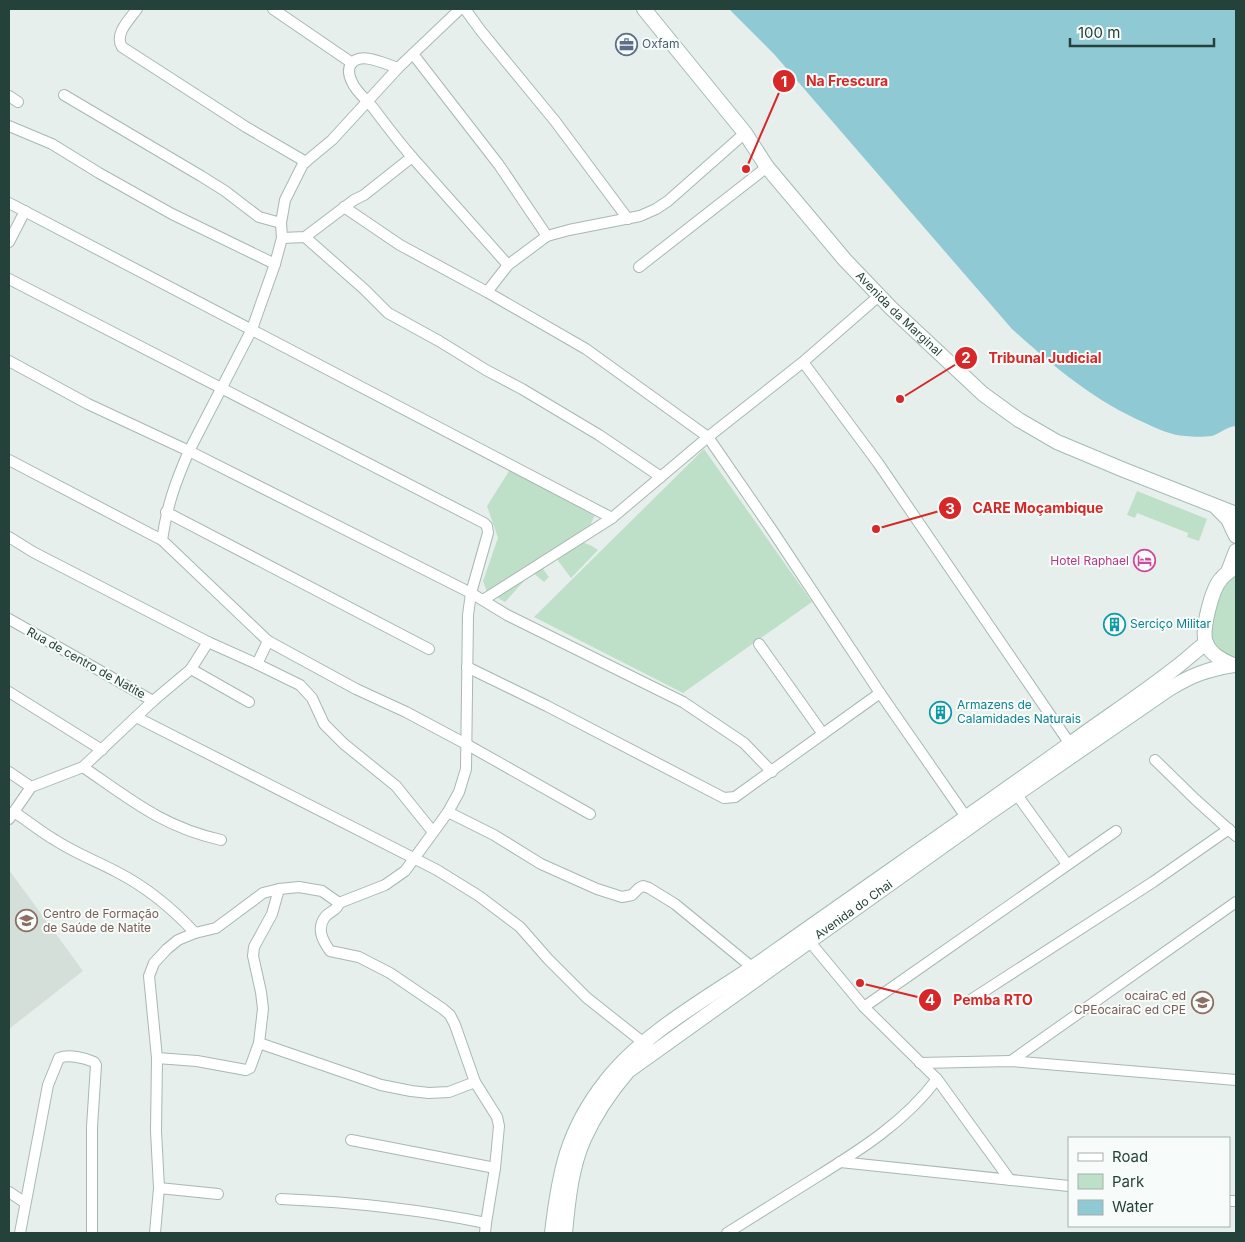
<svg xmlns="http://www.w3.org/2000/svg" width="1245" height="1242" font-family="Inter,sans-serif">
<rect width="100%" height="100%" fill="#e6efeb"/>
<polygon fill="#d4dfda" points="9,870 83,971 9,1029"/>
<g fill="#bfe0c8">
<polygon points="704,449 812,602 683,693 534,617"/>
<polygon points="511,468 536,478 553,494 586,507 595,515 582,542 592,546 598,550 571,578 556,558 543,569 549,577 544,582 532,572 505,602 487,592 483,581 498,538 487,506"/>
<polygon points="1137,491 1207,519 1199,541 1187,537 1188,533 1137,513 1135,518 1127,515"/>
<polygon points="1236,573 1236,663 1209,642 1219,588"/>
</g>
<path fill="#8ec9d4" d="M729,9h507v417c-10,1 -15,7 -24,10 -7,1 -19,1 -27,0 -14,-1 -27,-7 -40,-13 -51,-22 -92,-57 -133,-94l-238,-275z"/>
<g fill="none" stroke-linecap="round" stroke-linejoin="round">
<defs>
<g id="street">
<path d="M137,9c-8,11 -23,25 -15,38l124,80 60,35"/>
<polyline points="273,9 352,63"/>
<polyline points="460,9 398,68 332,140 303,164 285,200 281,223 282,238 275,264 252,329 189,451 471,593 507,615 683,702 744,743 772,772"/>
<polyline points="465,9 481,31 555,121 628,219"/>
<polyline points="413,54 499,165 547,236"/>
<polyline points="64,95 201,176 225,191 259,217 281,223"/>
<polyline points="9,96 18,102"/>
<polyline points="9,126 52,144 99,173 172,214 275,264"/>
<polyline points="412,157 508,265"/>
<polyline points="9,203 612,518"/>
<polyline points="344,207 400,245 487,292 586,349 708,437 772,530 880,693 966,817"/>
<polyline points="305,237 364,289 388,313 439,341 486,370 522,389 599,435 661,477"/>
<path d="M282,238l23,-1 49,-37 10,-5 48,-38c-13,-15 -26,-32 -38,-48 -7,-9 -18,-17 -22,-27 -3,-6 -5,-12 -1,-18 10,-13 34,0 47,4"/>
<polyline points="9,242 25,211"/>
<polyline points="639,267 767,167"/>
<polyline points="9,279 484,523 487,526 488,533 471,593 468,615 466,769 459,792 448,812"/>
<polyline points="487,292 508,265 547,236 569,230 640,216 656,209 668,201 745,133"/>
<path d="M9,361l79,43 101,47c-14,32 -22,55 -27,89l106,101 -11,23"/>
<polyline points="803,362 878,463 1070,744"/>
<polyline points="9,460 162,540"/>
<polyline points="166,512 429,649"/>
<polyline points="9,537 33,552 208,642 191,669 153,701"/>
<polyline points="483,600 612,518 708,437 803,362 880,295"/>
<polyline points="9,619 153,701 83,767 31,787 9,819"/>
<polyline points="268,641 356,689 406,712 466,744 590,814"/>
<polyline points="208,642 257,664 300,685 312,698 324,724 344,744 396,786 433,832"/>
<polyline points="759,644 823,734"/>
<polyline points="467,667 547,706 724,798 735,797 880,693"/>
<polyline points="191,669 249,702"/>
<polyline points="9,692 102,750"/>
<polyline points="136,717 437,870 479,896 520,927 548,959 587,998 654,1051"/>
<polyline points="1155,760 1196,800 1236,836"/>
<path d="M83,767c48,33 80,60 138,73"/>
<polyline points="9,772 31,787"/>
<polyline points="1017,795 1067,864"/>
<path d="M14,812c14,9 27,20 41,28 20,13 41,21 62,32 29,15 56,37 78,61"/>
<polyline points="810,942 864,1007 937,1079 1010,1180"/>
<polyline points="969,1001 1153,882 1229,829"/>
<polyline points="864,1007 1116,831"/>
<polyline points="259,1043 381,1085 411,1091 429,1093 449,1092 475,1082"/>
<polyline points="157,1058 149,976 154,963 167,949 178,940 195,933 216,928 263,893 279,889 299,887 322,891 339,903"/>
<polyline points="1011,1061 1236,902"/>
<polyline points="920,1063 1011,1061 1236,1080"/>
<polyline points="351,1140 495,1168"/>
<polyline points="840,1162 1069,1186"/>
<polyline points="159,1188 218,1194"/>
<polyline points="9,1192 24,1202"/>
<path d="M281,1199c69,3 137,10 205,24l9,-55 4,-42 -2,-9 -22,-35 -20,-57 -5,-10 -7,-6 -53,-36 -31,-16 -29,-6c-7,-10 -14,-22 -5,-34 5,-6 12,-6 14,-14l46,-18 20,-14 43,-59 46,23 47,29 56,25 25,8 10,-2 7,-7 4,-2 6,2 26,16 78,64"/>
<polyline points="1229,1201 1236,1201"/>
<path d="M20,1233l28,-148 11,-27c10,-4 26,0 35,4l2,3 -4,62v106"/>
<polyline points="155,1233 159,1188 156,1131 157,1058 197,1061 246,1070 250,1068 259,1043 263,1009 261,992 253,956 254,947 272,914 279,889"/>
<polyline points="485,1233 486,1223"/>
<path d="M727,1233c29,-18 59,-37 88,-55 45,-28 90,-56 122,-99"/>
</g>
<g id="secondary">
<path id="s1" d="M644,9l101,124 22,34 78,93 46,48 92,86 36,26 38,22 67,28 112,44"/>
<polyline points="1217,508 1228,519 1236,536"/>
<polyline points="1228,572 1236,551"/>
<path d="M1233,665c-11,-5 -22,-10 -27,-22 -5,-13 6,-54 15,-64 4,-5 10,-9 15,-12"/>
<path d="M552,1233c7,-60 15,-103 54,-152 41,-53 115,-90 170,-130 99,-70 199,-139 298,-210 33,-24 68,-47 100,-72 11,-8 21,-18 32,-26"/>
<path id="s2" d="M565,1233c3,-31 6,-65 19,-94 11,-25 27,-48 44,-68l361,-258 180,-124c23,-14 39,-20 65,-24"/>
</g>
</defs>
<use href="#street" stroke="#a8b8b2" stroke-width="12"/>
<use href="#secondary" stroke="#a4bbb3" stroke-width="16"/>
<use href="#street" stroke="#fff" stroke-width="10"/>
<use href="#secondary" stroke="#fff" stroke-width="14"/>
</g>
<defs>
<symbol id="office-ring" viewBox="-11 -11 22 22"><circle r="9.5" fill="#f7fbf9" stroke="#5c6f8a" stroke-width="1.5"/><path d="M-6-3h4V-5.5h4V-3h4V5H-6ZM-1-4.5V-3h2v-1.5ZM-6 0V1H6V0Z" fill="#5c6f8a"/></symbol>
<symbol id="hotel-ring" viewBox="-11 -11 22 22"><circle r="9.5" fill="#f7fbf9" stroke="#d1479c" stroke-width="1.5"/><path d="M-6-4.5h1.5V1H6V5H4.5V3h-9V5H-6ZM-4 0a1.8 1.8 0 1 1 3.6 0ZM.5 0V-2.5h3Q6-2.5 6 0Z" fill="#d1479c"/></symbol>
<symbol id="building-ring" viewBox="-11 -11 22 22"><circle r="9.5" fill="#f7fbf9" stroke="#0f9aa8" stroke-width="1.5"/><path d="M-4-6H4V6H1V3H-1V6H-4ZM-2.5-4.3h1.7v1.8h-1.7ZM.8-4.3h1.7v1.8H.8ZM-2.5-1h1.7V.8h-1.7ZM.8-1h1.7V.8H.8Z" fill="#0f9aa8"/></symbol>
<symbol id="school-ring" viewBox="-11 -11 22 22"><circle r="9.5" fill="#f7fbf9" stroke="#8d6e63" stroke-width="1.5"/><path d="M0-5L7-2L0 1L-7-2ZM-4 1L0 2.5L4 1V4Q0 6-4 4Z" fill="#8d6e63"/></symbol>
</defs>
<g fill-rule="evenodd">
<use href="#office-ring" x="614" y="32" width="25" height="25"/>
<use href="#hotel-ring" x="1132" y="548" width="25" height="25"/>
<use href="#building-ring" x="1102" y="612" width="25" height="25"/>
<use href="#building-ring" x="928" y="700" width="25" height="25"/>
<use href="#school-ring" x="14" y="908" width="25" height="25"/>
<use href="#school-ring" x="1190" y="990" width="25" height="25"/>
</g>
<g text-anchor="middle" stroke-width="4" stroke-linejoin="round" paint-order="stroke">
<g font-size="12" fill="#4e5e75" stroke="#f7fbf9" text-anchor="start">
<text x="642" y="48">Oxfam</text>
</g>
<g font-size="12" fill="#24423a" stroke="#f7fbf9">
<text dy="4" stroke="none"><textPath href="#s1" startOffset="398">Avenida da Marginal</textPath></text>
<text transform="translate(86 663) rotate(29)" y="4">Rua de centro de Natite</text>
<text dy="4" stroke="none"><textPath href="#s2" startOffset="455">Avenida do Chai</textPath></text>
</g>
<g font-size="12" fill="#b23c85" stroke="#f7fbf9" text-anchor="end">
<text x="1129" y="565">Hotel Raphael</text>
</g>
<g font-size="12" fill="#0d838f" stroke="#f7fbf9" text-anchor="start">
<text x="1130" y="628">Serciço Militar</text>
<text x="957" y="709">Armazens de<tspan x="957" dy="14">Calamidades Naturais</tspan></text>
</g>
<g font-size="12" fill="#785e54" stroke="#f7fbf9" text-anchor="start">
<text x="43" y="918">Centro de Formação<tspan x="43" dy="14">de Saúde de Natite</tspan></text>
<text x="1186" y="1000" text-anchor="end">ocairaC ed<tspan x="1186" dy="14">CPEocairaC ed CPE</tspan></text>
</g>
</g>
<path fill="none" stroke="#d62828" stroke-width="2" d="M746 169L784 81M900 399L966 358M876 529L950 508M860 983L930 1000"/>
<g fill="#d62828" stroke="#f7fbf9" stroke-width="2">
<circle cx="746" cy="169" r="5"/>
<circle cx="900" cy="399" r="5"/>
<circle cx="876" cy="529" r="5"/>
<circle cx="860" cy="983" r="5"/>
<circle cx="784" cy="81" r="12"/>
<circle cx="966" cy="358" r="12"/>
<circle cx="950" cy="508" r="12"/>
<circle cx="930" cy="1000" r="12"/>
</g>
<g font-size="15" text-anchor="middle" font-weight="bold" fill="#fff">
<text x="784" y="87">1</text>
<text x="966" y="363">2</text>
<text x="950" y="514">3</text>
<text x="930" y="1005">4</text>
</g>
<g font-size="14" text-anchor="middle" font-weight="bold" fill="#d62828" stroke="#f7fbf9" stroke-width="4" stroke-linejoin="round" paint-order="stroke">
<text x="847" y="86">Na Frescura</text>
<text x="1045" y="363">Tribunal Judicial</text>
<text x="1038" y="513">CARE Moçambique</text>
<text x="993" y="1005">Pemba RTO</text>
</g>
<rect width="1245" height="1242" fill="none" stroke="#24423a" stroke-width="20"/>
<rect x="1068" y="1137" width="162" height="90" fill="#f7fbf9" stroke="#a3b1ad"/>
<rect x="1078" y="1153" width="25" height="8" fill="#ffffff" stroke="#a3b1ad"/>
<text x="1112" y="1162" font-size="15" fill="#24423a">Road</text>
<rect x="1078" y="1174" width="25" height="15" fill="#bfe0c8" stroke="#a3b1ad"/>
<text x="1112" y="1187" font-size="15" fill="#24423a">Park</text>
<rect x="1078" y="1200" width="25" height="15" fill="#8ec9d4" stroke="#a3b1ad"/>
<text x="1112" y="1212" font-size="15" fill="#24423a">Water</text>
<path d="M1070 38v8h144v-8" fill="none" stroke="#24423a" stroke-width="2.5"/>
<text x="1078" y="38" font-size="15" fill="#24423a" stroke="#f7fbf9" stroke-width="4" paint-order="stroke">100 m</text>
</svg>
